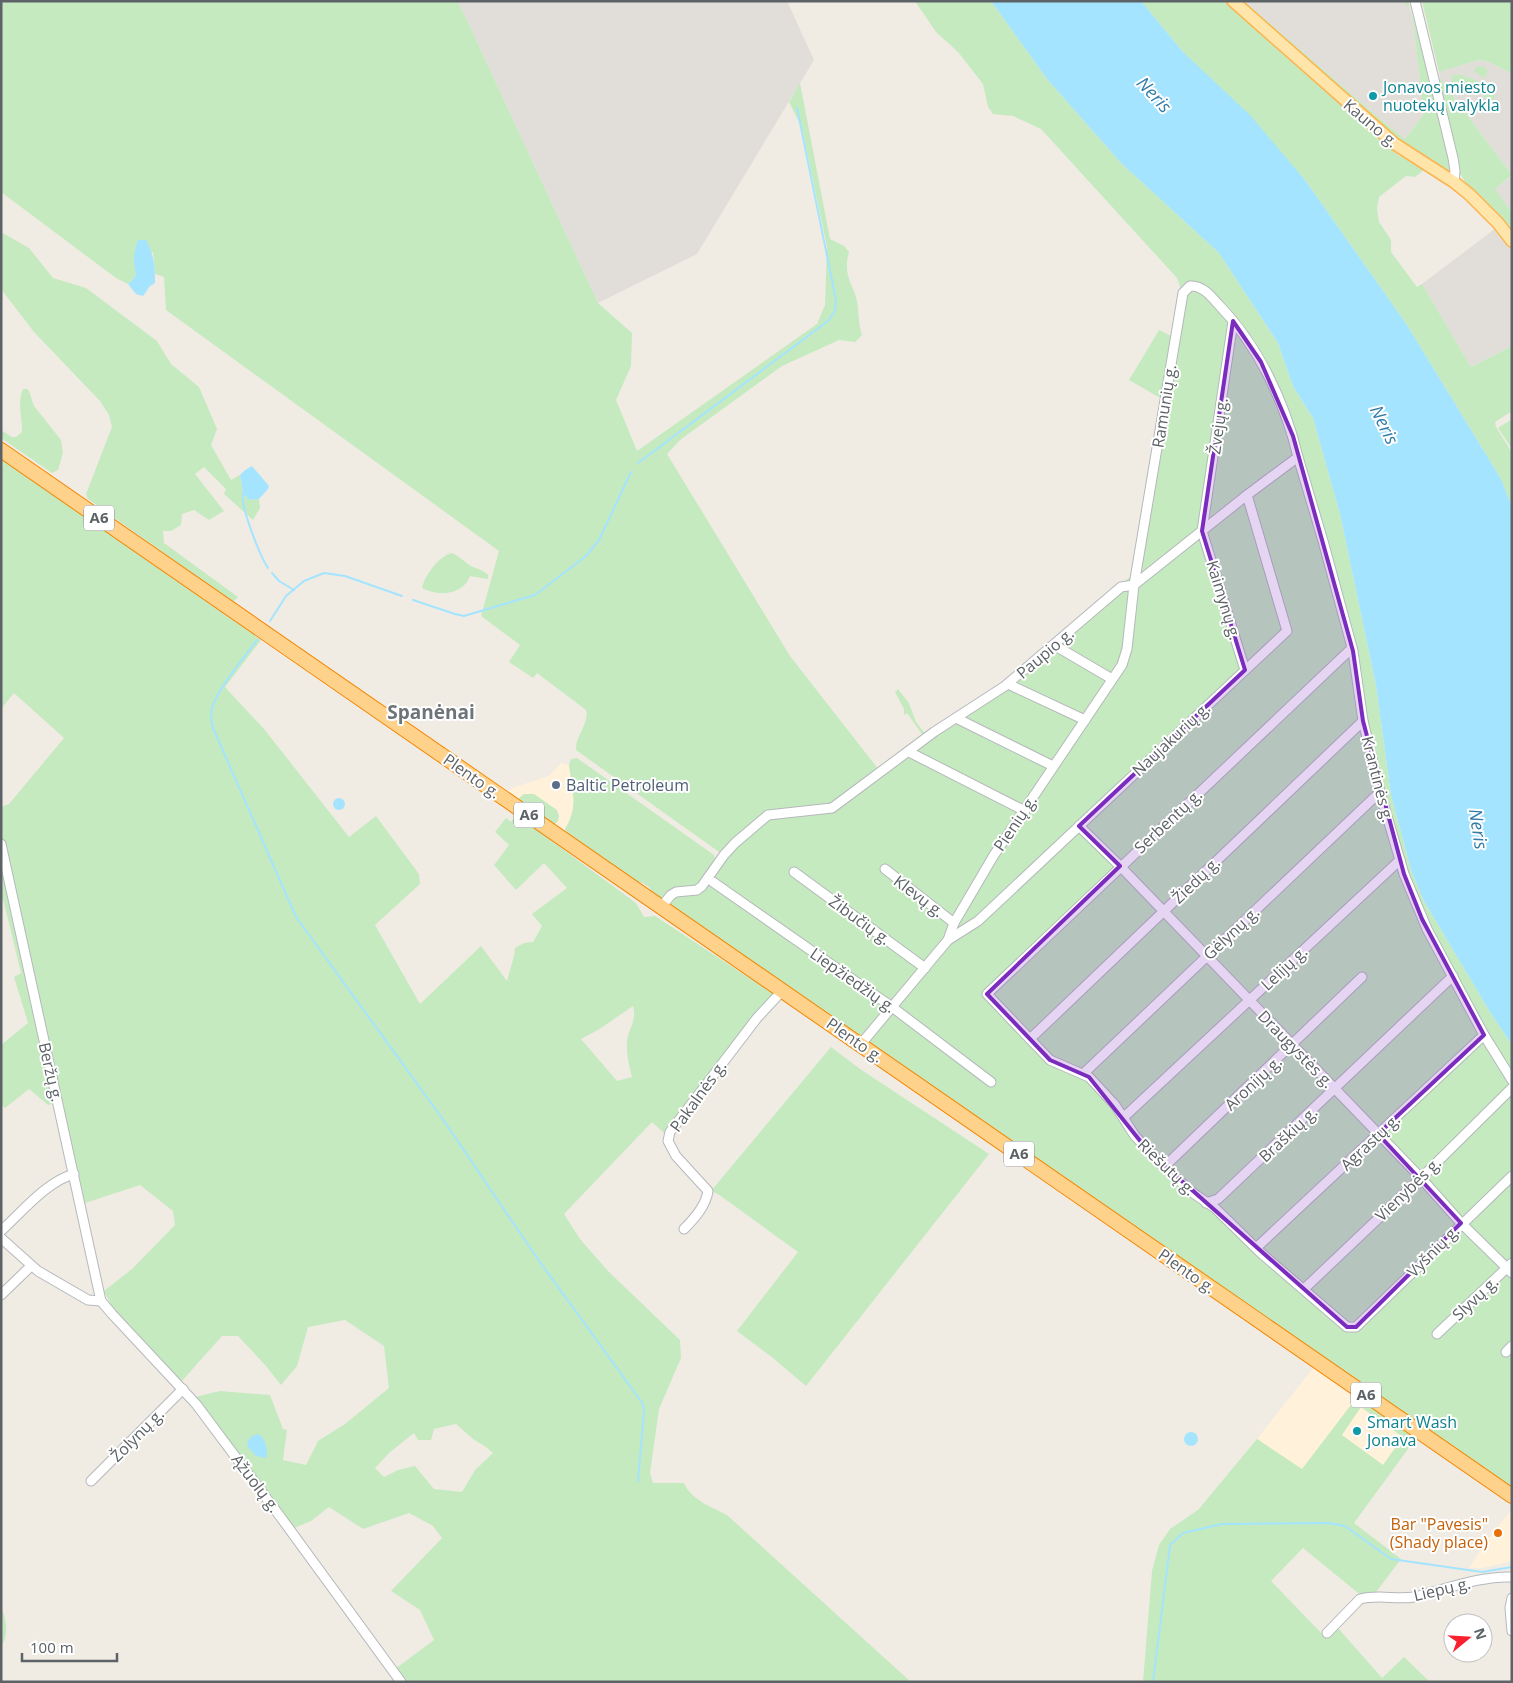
<svg xmlns="http://www.w3.org/2000/svg" width="1513" height="1683" font-family="'Open Sans',sans-serif">
<rect width="100%" height="100%" fill="#f0ece4"/>
<g fill="#fff1da">
<polygon points="561,763 569,765 575,804 568,824 562,833 507,792 512,788 549,776"/>
<polygon points="1314,1367 1357,1397 1302,1470 1257,1439"/>
<polygon points="1361,1407 1403,1437 1383,1465 1341,1435"/>
<polygon points="1512,1509 1512,1561 1483,1568 1469,1568 1485,1543"/>
</g>
<g fill="#e1ded9">
<polygon points="458,1 787,1 814,60 697,254 598,303"/>
<polygon points="1244,1 1403,1 1410,9 1414,28 1424,114 1405,139 1380,119"/>
<polygon points="1477,60 1489,62 1512,74 1512,175 1440,79 1439,72"/>
<polygon points="1512,176 1512,213 1494,189"/>
<polygon points="1496,228 1512,249 1512,346 1471,367 1422,284"/>
</g>
<g fill="#c5eabf" fill-rule="evenodd">
<path d="M1,1h457l140,302 34,30 -1,33 -15,34 21,51 180,-127 8,-19 2,-58 -25,-119 -13,-26 11,-19 30,156 14,7 5,6c-2,7 -3,15 -1,23 2,9 7,16 9,26 2,11 1,23 5,34l-7,7 -16,-2 -57,26 -102,74 -13,14 123,202 89,114 45,-33 -17,-24 -3,2v-6l-9,-17 3,-3 11,14 7,19 10,13 61,-40 73,-58 72,-62 30,-176 -33,-19 30,-50 14,7 8,-47 -4,-12 -136,-149 -28,-13 -20,-2 -5,-7 -5,-23 -25,-32 -22,-20 -21,-31h76l56,78 74,84 98,90 59,90 15,43 20,32 27,96 36,171 15,110 21,78 12,28 66,111 22,33v446l-739,-513 -105,-75 -17,-10 -1,-5 -7,-5 -10,-2 -64,-45 -4,-7c14,-21 7,-41 4,-64l2,-6 6,-1 137,97 1,4 -5,9 16,-21 -7,5 -143,-102c-1,-14 14,-27 10,-40l-49,-37 -4,5 -24,-16 11,-17 -39,-29 18,-65 -333,-241 -2,-33 -9,-3 -2,-22 -19,10c3,10 3,15 -6,22l-12,-6 -115,-86z"/>
<polygon points="1141,1 1225,1 1359,120 1383,143 1398,155 1425,169 1415,177 1406,176 1379,197 1377,208 1379,222 1391,240 1391,252 1417,287 1422,284 1471,367 1512,346 1512,411 1495,422 1496,427 1512,453 1512,507 1501,479 1407,325 1305,180 1183,52"/>
<path d="M1244,1l136,118 25,20 19,-25 -10,-86 -4,-19 -7,-8h5l23,81 9,-3 72,96 -17,14 17,24v20l-18,-21 -27,-27 -6,-10c-25,-8 -45,-23 -66,-38l-156,-135z"/>
<polygon points="1422,1 1512,1 1512,74 1489,62 1478,60 1439,72"/>
<polygon points="1479,66 1484,67 1488,71 1484,78 1474,71 1475,68"/>
<polygon points="1452,75 1462,75 1478,81 1476,84 1478,86 1482,83 1495,97 1494,99 1489,103 1478,88 1476,89 1473,86 1468,89 1462,82 1452,82"/>
<polygon points="1,232 29,248 53,278 86,288 157,341 171,364 199,387 217,429 211,445 231,480 240,475 243,493 249,500 259,499 260,508 253,520 224,494 226,489 204,467 195,474 224,511 209,520 194,510 182,514 181,525 171,531 163,531 164,543 238,597 233,602 88,499 86,494 112,427 109,415 100,401 34,332 1,289"/>
<path d="M23,389h4l2,2 5,15 27,34 2,13 -5,17 -6,3 -51,-35v-8l11,7h4l6,-5c0,-15 -5,-30 1,-43z"/>
<polygon points="1512,419 1512,449 1498,428"/>
<path d="M1,459l260,181 -36,47 39,42 85,108 27,-21 43,58 1,10 -45,41 45,79 61,-58 26,35 7,-25 1,-8 9,-5 9,-1 9,-16 -10,-12 35,-26 -23,-25 -28,27 -22,-25 15,-20 -14,-13 11,-14 5,4 2,-3 6,-2 117,86 8,14 11,-1 120,79 -111,143v-5l-12,-11 -88,92 16,25 28,32 72,69 1,18 -22,51 -9,64 3,10h31c7,17 28,24 43,32l184,167h-507l-9,-13 39,-29 -14,-30 -29,-19 51,-53 -9,-12 -24,-13 -46,16 -34,-22 -18,14 -17,7 -99,-131 25,-6 50,4 13,34 4,1 -4,30 23,5 12,-24 27,-17 44,-36 -5,-42 -39,-26 -37,7 -11,39 -16,19 -15,-19 -28,-30h-16l-41,46 -69,-75 -8,-16 28,-22 43,-44 -2,-14 -33,-26 -55,18 -23,-101 -14,3 -19,-16 -24,19 -4,-4v-59l27,-22 -14,-46 7,-4 -15,-62 -3,-11 -2,1v-94l8,-3 55,-66 -50,-45 -13,16zM633,1006c4,15 -4,21 -6,35 -1,13 2,24 5,36l-15,4 -36,-42 17,-9zM456,1424l17,15 13,8 7,6 -18,17 -13,22 -28,-3 -19,-23 -17,4 -14,7 -9,-9 14,-15 25,-20 4,7h13l3,-11z"/>
<path d="M452,553c9,4 13,10 21,14 5,2 10,3 15,8v4l-18,-3c-7,19 -32,21 -48,12 3,-13 17,-32 30,-35z"/>
<polygon points="524,794 534,794 557,810 559,816 558,821 554,825 521,802 519,798"/>
<polygon points="831,1047 860,1069 989,1154 806,1386 773,1358 737,1331 798,1252 718,1194 711,1191"/>
<path d="M1357,1397l59,41 -62,85 47,36 -28,37 -10,1 -60,-49 -32,33 56,58 11,-11 44,50 22,-21 26,25h-287l9,-111 7,-26 11,-16 28,-19 59,-71 45,30zM1361,1407l42,30 -20,28 -41,-30z"/>
<path d="M1,1607c6,14 8,27 0,40z"/>
</g>
<g fill="#a5e4ff">
<polygon points="991,1 1141,1 1183,52 1250,115 1305,180 1407,325 1501,479 1512,507 1512,1045 1490,1012 1424,901 1412,873 1391,795 1376,685 1340,514 1313,418 1293,386 1278,343 1219,253 1121,163 1047,79"/>
<path d="M138,240h8c8,15 9,26 9,43l-5,3 -7,10 -7,-2 -8,-10c11,-9 7,-10 6,-22 -1,-7 2,-15 4,-22z"/>
<polygon points="252,466 269,486 268,489 259,499 249,500 243,493 240,475 245,470"/>
<circle cx="339" cy="804" r="6"/>
<circle cx="1191" cy="1439" r="7"/>
<path d="M259,1434c7,7 8,12 8,22l-2,2 -9,-2 -9,-10c1,-8 4,-10 12,-12z"/>
</g>
<g fill="none" stroke-linecap="round" stroke-linejoin="round">
<g stroke="#a5e4ff" stroke-width="2">
<polyline points="638,463 828,321 835,311 836,300 797,108"/>
<path d="M243,493c-3,13 17,63 25,75"/>
<polyline points="272,573 279,581 294,590"/>
<polyline points="413,600 455,614 464,616 535,595 586,556 599,540 631,472"/>
<polyline points="270,621 286,596 304,581 324,573 345,576 402,596"/>
<path d="M257,640c-11,15 -42,52 -45,69 -2,7 0,13 1,19l83,189 146,201 95,140 106,146 1,7 -6,70"/>
<polyline points="1153,1682 1170,1545 1183,1533 1222,1524 1328,1523 1345,1526 1391,1559 1482,1572 1512,1567"/>
</g>
<defs>
<g id="minor">
<polyline points="1415,1 1453,158 1455,171 1454,182"/>
<polyline points="1233,321 1202,531 1245,670"/>
<polyline points="1298,457 1323,541 1353,651 1363,721 1380,792 1404,874 1427,929 1484,1035 1512,1080"/>
<polyline points="1054,645 1112,679"/>
<polyline points="1352,648 987,994 1050,1060 1089,1077 1115,1105 1135,1136 1164,1167 1193,1193 1215,1208 1261,1253 1347,1327 1356,1327 1512,1176"/>
<polyline points="1008,684 1085,720"/>
<polyline points="956,718 1053,766"/>
<polyline points="909,752 1025,811"/>
<polyline points="1079,826 1120,866 1421,1178 1461,1223 1512,1273"/>
<polyline points="1,844 101,1301 112,1314 196,1404 282,1519 401,1682"/>
<polyline points="885,869 954,923"/>
<polyline points="794,872 925,968"/>
<polyline points="713,882 892,1007 991,1082"/>
<path d="M661,907l10,-12 5,-3 21,-2 5,-4 22,-31 11,-12 33,-28 64,-7 102,-76 71,-46 116,-99 13,-2 113,-90 51,-38c-13,-55 -40,-112 -80,-153 -7,-8 -16,-19 -28,-18l-7,7 -49,292 -7,64 -5,16 -128,190 -40,68 -6,17 -87,104"/>
<polyline points="948,940 978,921 1287,631 1247,495"/>
<polyline points="1030,1039 1363,721"/>
<polyline points="1083,1074 1380,792"/>
<polyline points="1124,1117 1400,860"/>
<polyline points="1164,1167 1362,977"/>
<polyline points="1206,1203 1218,1199 1453,976"/>
<path d="M684,1229c10,-10 22,-23 24,-38l-32,-35 -8,-15 2,-9 87,-114 26,-28"/>
<path d="M1,1231c20,-18 46,-50 73,-57"/>
<polyline points="1,1238 38,1271 88,1300 101,1301"/>
<polyline points="1256,1248 1484,1035"/>
<polyline points="1304,1289 1421,1178 1512,1088"/>
<polyline points="1,1295 31,1266"/>
<polyline points="1437,1334 1512,1263"/>
<polyline points="1506,1352 1512,1346"/>
<polyline points="91,1481 183,1389"/>
<polyline points="1512,1598 1510,1608 1512,1631"/>
<path d="M1327,1633l33,-34c19,-5 36,1 54,-2 5,0 10,-3 15,-4 26,-7 55,-17 83,-16"/>
</g>
<polyline id="major" points="1233,1 1395,144 1454,182 1469,194 1498,223 1512,241"/>
<polyline id="highway" points="1,450 1512,1496"/>
</defs>
<use href="#minor" stroke="#b5b8bc" stroke-width="11"/>
<use href="#major" stroke="#fdb450" stroke-width="14"/>
<use href="#highway" stroke="#f48600" stroke-width="16"/>
<use href="#minor" stroke="#fff" stroke-width="9"/>
<use href="#major" stroke="#ffe5aa" stroke-width="11"/>
<use href="#highway" stroke="#ffd28c" stroke-width="14"/>
</g>
<path fill="#7b2cbf" fill-opacity="0.2" stroke="#7b2cbf" stroke-width="4" stroke-linejoin="round" d="M1233,321l28,41 32,74 60,215 10,70 41,153 18,45 62,116 -106,99 83,89 -105,104h-9l-198,-175 -60,-75 -39,-17 -63,-66 133,-128 -41,-40 166,-156 -43,-139z"/>
<g fill="#0f9aa8" stroke="#fff" stroke-width="2">
<circle cx="1373" cy="96" r="5"/>
<circle cx="1357" cy="1431" r="5"/>
</g>
<circle fill="#5c6f8a" stroke="#fff" stroke-width="2" cx="556" cy="785" r="5"/>
<circle fill="#e8710a" stroke="#fff" stroke-width="2" cx="1498" cy="1533" r="5"/>
<g text-anchor="middle" stroke-width="4" stroke-linejoin="round" paint-order="stroke">
<g fill="#fff" stroke="#8d9194" stroke-width="1">
<rect x="84" y="505.5" width="30" height="25" rx="4"/>
<rect x="514" y="802.5" width="30" height="25" rx="4"/>
<rect x="1004" y="1141.5" width="30" height="25" rx="4"/>
<rect x="1351" y="1382.5" width="30" height="25" rx="4"/>
</g>
<g font-size="15" font-weight="bold" fill="#5c6266">
<text x="99" y="523">A6</text>
<text x="529" y="820">A6</text>
<text x="1019" y="1159">A6</text>
<text x="1366" y="1400">A6</text>
</g>
<g font-size="16" fill="#0d838f" stroke="#fff" text-anchor="start">
<text x="1383" y="93">Jonavos miesto<tspan x="1383" dy="18">nuotekų valykla</tspan></text>
<text x="1367" y="1428">Smart Wash<tspan x="1367" dy="18">Jonava</tspan></text>
</g>
<g font-size="16" fill="#5c6266" stroke="#fff">
<text transform="translate(1371 123) rotate(40)" y="6">Kauno g.</text>
<text transform="translate(1164 406) rotate(-81)" y="6">Ramunių g.</text>
<text transform="translate(1218 426) rotate(-82)" y="6">Žvejų g.</text>
<text transform="translate(1224 600) rotate(73)" y="6">Kaimynų g.</text>
<text transform="translate(1045 653) rotate(-40)" y="6">Paupio g.</text>
<text transform="translate(1171 739) rotate(-43)" y="6">Naujakurių g.</text>
<text transform="translate(472 776) rotate(35)" y="6">Plento g.</text>
<text transform="translate(1378 779) rotate(76)" y="6">Krantinės g.</text>
<text transform="translate(1168 821) rotate(-43)" y="6">Serbentų g.</text>
<text transform="translate(1015 823) rotate(-56)" y="6">Pienių g.</text>
<text transform="translate(1196 880) rotate(-44)" y="6">Žiedų g.</text>
<text transform="translate(919 896) rotate(37)" y="6">Klevų g.</text>
<text transform="translate(860 920) rotate(36)" y="6">Žibučių g.</text>
<text transform="translate(1231 933) rotate(-43)" y="6">Gėlynų g.</text>
<text transform="translate(1284 968) rotate(-43)" y="6">Lelijų g.</text>
<text transform="translate(853 980) rotate(35)" y="6">Liepžiedžių g.</text>
<text transform="translate(855 1040) rotate(35)" y="6">Plento g.</text>
<text transform="translate(1296 1049) rotate(46)" y="6">Draugystės g.</text>
<text transform="translate(51 1072) rotate(77)" y="6">Beržų g.</text>
<text transform="translate(1253 1083) rotate(-43)" y="6">Aronijų g.</text>
<text transform="translate(698 1096) rotate(-54)" y="6">Pakalnės g.</text>
<text transform="translate(1288 1134) rotate(-43)" y="6">Braškių g.</text>
<text transform="translate(1370 1142) rotate(-43)" y="6">Agrastų g.</text>
<text transform="translate(1167 1167) rotate(44)" y="6">Riešutų g.</text>
<text transform="translate(1408 1189) rotate(-44)" y="6">Vienybės g.</text>
<text transform="translate(1433 1251) rotate(-45)" y="6">Vyšnių g.</text>
<text transform="translate(1187 1271) rotate(35)" y="6">Plento g.</text>
<text transform="translate(1475 1298) rotate(-43)" y="6">Slyvų g.</text>
<text transform="translate(137 1435) rotate(-45)" y="6">Žolynų g.</text>
<text transform="translate(256 1483) rotate(53)" y="6">Ąžuolų g.</text>
<text transform="translate(1442 1589) rotate(-13)" y="6">Liepų g.</text>
</g>
<g font-size="16" fill="#4e5e75" stroke="#fff" text-anchor="start">
<text x="566" y="791">Baltic Petroleum</text>
</g>
<g font-size="16" fill="#c56008" stroke="#fff" text-anchor="end">
<text x="1488" y="1530">Bar "Pavesis"<tspan x="1488" dy="18">(Shady place)</tspan></text>
</g>
<g font-size="18" font-style="italic" fill="#337da8" stroke="#fff">
<text transform="translate(1154 95) rotate(47)" y="6">Neris</text>
<text transform="translate(1384 425) rotate(64)" y="6">Neris</text>
<text transform="translate(1478 829) rotate(81)" y="6">Neris</text>
</g>
<g font-size="19" font-weight="bold" fill="#6d7478" stroke="#fff">
<text x="431" y="719">Spanėnai</text>
</g>
</g>
<rect width="1513" height="1683" fill="none" stroke="#5c6266" stroke-width="5"/>
<g transform="translate(1468 1638) rotate(72)"><circle r="24" fill="#ffffff" stroke="#bec0c2"/>
<path d="M0-4L9 19L0 12L-9 19Z" fill="#f8222f"/>
<text y="-8" font-size="14" font-weight="bold" text-anchor="middle" fill="#5c6266">N</text>
</g>
<path d="M22 1653v8h95v-8" fill="none" stroke="#5c6266" stroke-width="2.5"/>
<text x="30" y="1653" font-size="15" fill="#5c6266" stroke="#ffffff" stroke-width="4" paint-order="stroke">100 m</text>
</svg>
